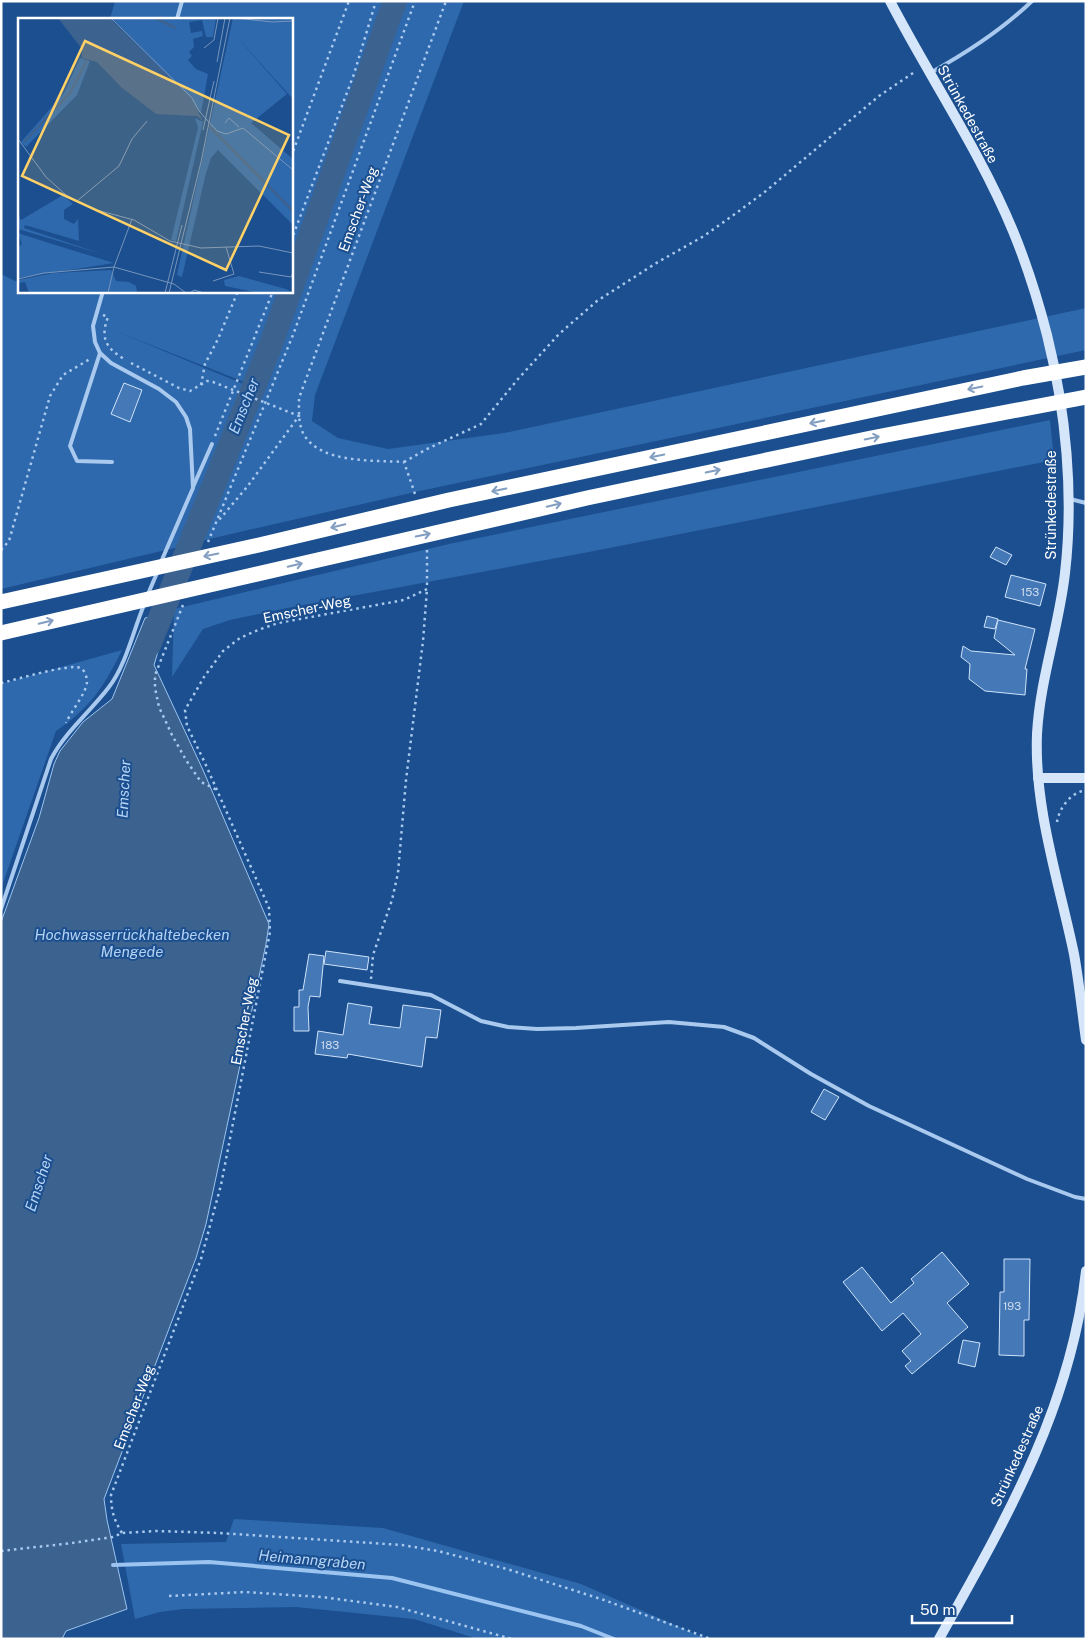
<svg xmlns="http://www.w3.org/2000/svg" width="1087" height="1640" font-family="'Public Sans',sans-serif">
<rect width="100%" height="100%" fill="#1b4f8f"/>
<g fill="#2e69ad">
<polygon points="115,1 464,1 315,395 312,421 338,438 388,449 504,433 1086,308 1086,350 415,492 192,543 244,410 187,545 1,589 1,274 19,283 19,291 33,291 36,293 37,291 287,291 252,385 118,332 253,388 295,283 291,281 291,19 110,19"/>
<polygon points="1050,420 1054,460 589,552 282,609 230,620 203,629 172,677 174,609 449,544"/>
<path d="M122,650c-18,37 -32,58 -66,81l-55,158v-205z"/>
<polygon points="234,1519 383,1528 581,1584 707,1639 478,1639 414,1619 296,1607 183,1609 160,1612 135,1619 121,1544 226,1542"/>
</g>
<polygon fill="#3c6290" stroke="#9cc4f0" points="170,612 154,665 203,770 269,924 266,944 206,1224 196,1258 104,1499 107,1520 127,1609 66,1631 62,1639 1,1639 1,922 39,818 54,764 60,751 83,722 112,699 145,618"/>
<g fill="none" stroke-linecap="round" stroke-linejoin="round">
<polyline stroke="#9cc4f0" stroke-width="4" points="113,1565 209,1562 392,1578 581,1626 614,1639"/>
<g stroke="#3c6290" stroke-width="24">
<polyline points="291,289 395,1"/>
<polyline points="149,645 271,344 290,291"/>
</g>
</g>
<g fill="#4478b7" stroke="#cfe3fa">
<polygon points="124,383 142,390 130,422 111,414"/>
<polygon points="996,547 1012,555 1006,565 990,557"/>
<polygon points="1011,575 1046,584 1040,606 1005,597"/>
<polygon points="987,616 998,619 995,629 984,627"/>
<polygon points="998,620 1035,629 1025,669 1027,669 1025,695 985,691 969,679 970,664 961,657 963,646 971,651 1015,655 994,638"/>
<polygon points="326,951 369,957 367,970 324,964"/>
<polygon points="309,954 324,956 320,997 310,996 308,1007 309,1031 294,1031 294,1007 299,1007 299,990 303,990"/>
<polygon points="348,1003 372,1007 369,1024 400,1028 403,1005 441,1010 437,1038 426,1037 422,1067 348,1054 347,1058 315,1054 318,1031 343,1035"/>
<polygon points="824,1089 839,1097 825,1120 811,1112"/>
<polygon points="942,1252 969,1284 947,1303 968,1327 912,1374 905,1366 911,1361 902,1351 921,1334 903,1313 882,1331 843,1282 862,1267 891,1303 914,1283 911,1279"/>
<polygon points="1004,1259 1030,1259 1029,1320 1024,1320 1024,1356 999,1355 1000,1292 1004,1292"/>
<polygon points="963,1340 980,1343 975,1367 958,1363"/>
</g>
<g fill="none" stroke-linecap="round" stroke-linejoin="round">
<g stroke="#a9c9ee" stroke-width="2.5" stroke-dasharray="2.5 4" stroke-linecap="butt">
<polyline points="291,157 349,1"/>
<polyline points="291,241 354,74 376,1"/>
<path d="M103,315l5,2c-8,21 -2,31 16,42"/>
<polyline points="131,363 179,388 190,391 207,381 213,382 299,416 247,487 219,520"/>
<polyline points="201,385 205,364 218,339 238,291"/>
<polyline points="215,436 273,291"/>
<polyline points="404,462 427,449 481,424 518,379 559,334 597,301 658,262 704,236 735,214 766,191 879,96 916,71"/>
<path d="M415,494l-11,-32c-30,-2 -85,2 -101,-29 -5,-11 -4,-24 -4,-35l147,-397"/>
<polyline points="208,542 293,335 415,1"/>
<polyline points="1,550 9,541 50,396 63,375 90,359"/>
<polyline points="183,605 155,675 155,688 159,707 172,735 186,760 201,782 217,790"/>
<path d="M1,683c14,-3 69,-20 80,-15 4,3 6,9 6,14 -1,12 -16,29 -21,41"/>
<path d="M1057,822c2,-13 12,-27 25,-31"/>
<polyline points="371,979 373,955 392,900 398,873 406,780 423,641 427,589"/>
<path d="M122,1533c-8,-13 -11,-23 -11,-38l90,-236 20,-74 49,-253 -1,-24 -64,-145 -18,-37 -2,-16 19,-33 19,-26 17,-13 18,-8 20,-7 126,-23 23,-11v-41"/>
<polyline points="1,1551 72,1543 113,1537 122,1533 157,1531 219,1533 402,1545 438,1551 507,1569 604,1600 711,1639"/>
<polyline points="169,1596 245,1592 322,1597 397,1607 512,1639"/>
</g>
<g stroke="#a9c9ee" stroke-width="4">
<polyline points="177,19 182,1"/>
<path d="M932,72c36,-20 70,-42 100,-71"/>
<polyline points="103,291 93,326 95,342 100,353 111,363 159,389 176,402 186,417 190,429 193,488 161,562"/>
<polyline points="100,353 70,446 77,461 112,462"/>
<polyline points="193,487 212,444"/>
<polyline points="1070,499 1086,503"/>
<polyline points="148,594 157,573"/>
<path d="M1,909l50,-150c14,-27 39,-47 58,-72 17,-22 24,-56 35,-82"/>
<polyline points="340,981 431,995 481,1021 508,1027 537,1029 576,1028 669,1022 724,1027 754,1038 811,1074 869,1106 1027,1179 1075,1197 1086,1199"/>
</g>
<g stroke="#d6e6fa" stroke-width="10">
<path d="M890,1c40,77 90,150 123,230 14,34 25,69 34,104 19,76 27,160 18,238 -6,54 -25,106 -28,161 -3,74 22,148 37,220 5,28 8,57 12,86"/>
<polyline points="1038,778 1086,778"/>
<path d="M939,1639c66,-118 132,-231 147,-368"/>
</g>
<g stroke="#fff" stroke-width="15">
<polyline points="1,602 259,545 449,500 1023,378 1086,367"/>
<polyline points="1,633 587,498 871,438 1086,397"/>
</g>
</g>
<defs><path id="oneway-shaft" d="M-6 0H5M1.5-3L5.5 0L1.5 3" fill="none" stroke-width="1.6" stroke-linecap="round" stroke-linejoin="round" transform="scale(1.25)"/></defs>
<g stroke="#829ec1">
<use href="#oneway-shaft" transform="translate(975 388) rotate(168)"/>
<use href="#oneway-shaft" transform="translate(817 422) rotate(168)"/>
<use href="#oneway-shaft" transform="translate(872 438) rotate(-11)"/>
<use href="#oneway-shaft" transform="translate(657 456) rotate(168)"/>
<use href="#oneway-shaft" transform="translate(713 471) rotate(-12)"/>
<use href="#oneway-shaft" transform="translate(499 490) rotate(168)"/>
<use href="#oneway-shaft" transform="translate(554 505) rotate(-13)"/>
<use href="#oneway-shaft" transform="translate(338 526) rotate(167)"/>
<use href="#oneway-shaft" transform="translate(423 535) rotate(-12)"/>
<use href="#oneway-shaft" transform="translate(211 555) rotate(168)"/>
<use href="#oneway-shaft" transform="translate(295 565) rotate(-13)"/>
<use href="#oneway-shaft" transform="translate(46 622) rotate(-13)"/>
</g>
<g text-anchor="middle" stroke-width="4" stroke-linejoin="round" paint-order="stroke">
<g font-size="11" fill="#d0dded">
<text x="1030" y="596">153</text>
<text x="330" y="1049">183</text>
<text x="1012" y="1310">193</text>
</g>
<g font-size="14" fill="#fff" stroke="#1b4f8f">
<text transform="translate(968 114) rotate(61)" y="5">Strünkedestraße</text>
<text transform="translate(358 209) rotate(-70)" y="5">Emscher-Weg</text>
<text transform="translate(1051 505) rotate(-90)" y="5">Strünkedestraße</text>
<text transform="translate(307 609) rotate(-12)" y="5">Emscher-Weg</text>
<text transform="translate(244 1021) rotate(-79)" y="5">Emscher-Weg</text>
<text transform="translate(134 1407) rotate(-69)" y="5">Emscher-Weg</text>
<text transform="translate(1017 1456) rotate(-66)" y="5">Strünkedestraße</text>
</g>
<g font-size="15" font-style="italic" fill="#b5d3f5" stroke="#1b4f8f">
<text transform="translate(244 406) rotate(-68)" y="5">Emscher</text>
<text transform="translate(124 789) rotate(-87)" y="5">Emscher</text>
<text x="132" y="940">Hochwasserrückhaltebecken<tspan x="132" dy="17">Mengede</tspan></text>
<text transform="translate(39 1183) rotate(-72)" y="5">Emscher</text>
<text transform="translate(312 1560) rotate(5)" y="5">Heimanngraben</text>
</g>
</g>
<g transform="translate(18 18)">
<rect width="275" height="275" fill="#1b4f8f"/>
<path d="M94,0h104l-3,19h-7l-4,-17 -13,2 2,11 11,-2 1,5 -10,3 1,8 -5,5 3,4 -4,4 8,9 12,5 -7,39zM215,0h60v81l-57,-63 51,58 -36,29 42,36v66l-75,-75 -7,8 -5,15 -24,104 -5,-2zM62,40l10,3 -13,34 -51,52 -5,-5 43,-49zM177,100l8,4 -27,119 -5,-1 27,-112zM45,177l10,9 -9,6v9l10,5 4,-5 1,22 -54,-16 -1,3 81,27 -87,-26v-15l3,6zM0,215l28,9 68,21 -96,15v-31l4,-3zM93,252l5,11 13,1 7,4 1,6 -108,1 -4,-11 -7,1v-3l36,-7zM221,258l47,13 7,4h-34l-34,-7 -1,-6z" fill="#2e69ad"/>
<path d="M40,0h52l81,80 12,23 -6,-5 -41,-2 -35,-27 -24,-25 -15,-4v-9z" fill="#3c6290"/>
<path fill="none" stroke="#3c6290" stroke-width="2.5" d="M137,0l21,10M191,108l84,85M6,124l46,-49 17,-33"/>
<path fill="none" stroke="#7695bc" stroke-width="1" d="M93,0l81,80 7,13 18,20 9,3 17,-6 50,42M218,0l36,4 21,-1M186,30l10,-8 4,-22M199,44l8,-44M207,105l4,-5 10,9M185,112l11,-49M0,121l28,38 20,18 27,14 41,11 36,21 31,7 58,-2 34,7M59,183l42,-35 13,-27 15,-18M241,254l32,5 2,-4M0,261l26,-6 70,-6 18,-48M195,263l21,-7 -8,-27M90,275l6,-26 60,17 12,9M147,275l17,-68M151,275l32,-131 29,-144M172,275l4,-3 10,3"/>
<path fill="#ffd166" fill-opacity="0.15" stroke="#ffd166" stroke-width="2.5" d="M67,23l204,94 -63,135 -204,-94z"/>
<rect width="275" height="275" fill="none" stroke="#fff" stroke-width="2.5"/>
</g>
<rect width="1087" height="1640" fill="none" stroke="#ffffff" stroke-width="5"/>
<path d="M912 1615v8h100v-8" fill="none" stroke="#ffffff" stroke-width="2.5"/>
<text x="920" y="1615" font-size="15" fill="#ffffff" stroke="#1b4f8f" stroke-width="4" paint-order="stroke">50 m</text>
</svg>
